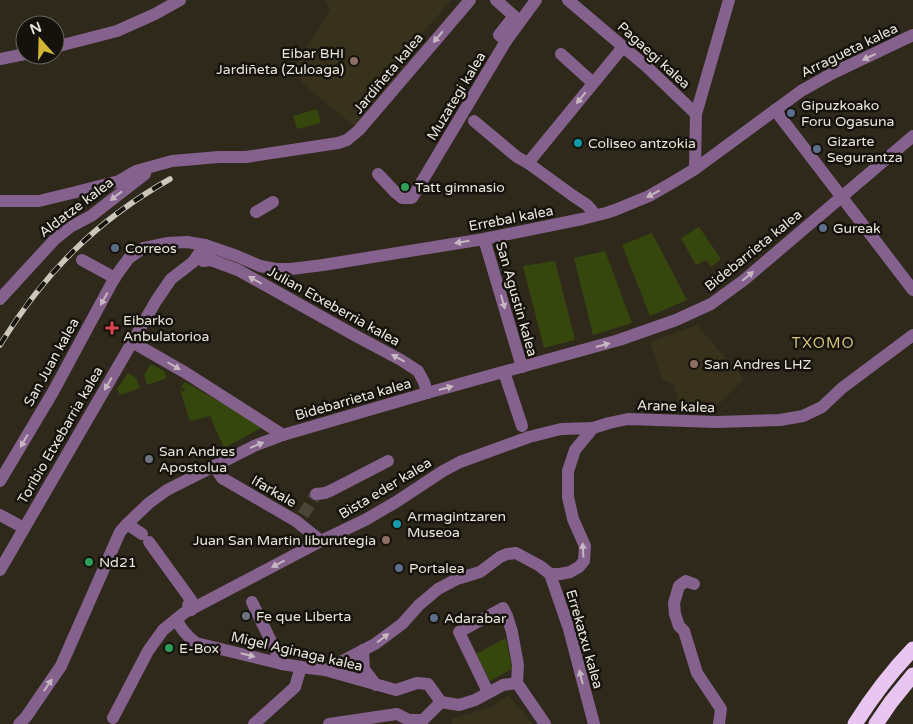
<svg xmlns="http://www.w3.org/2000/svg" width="913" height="724" font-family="'Varela Round',sans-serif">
<rect width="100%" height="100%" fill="#2e291a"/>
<g fill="#38311c">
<polygon points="324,0 452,0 424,31 412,48 418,52 356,127 307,88 292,70 319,28 330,9"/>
<polygon points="697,325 744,379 714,409 680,408 673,384 662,380 650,342"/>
<polygon points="508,695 533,724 452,724 451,719 492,707"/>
</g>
<g fill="#36470e">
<polygon points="317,109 321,123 297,129 293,116"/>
<polygon points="699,227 721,259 711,267 706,260 696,265 681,238"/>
<polygon points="652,233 687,300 650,316 622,245"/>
<polygon points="605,251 632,323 593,335 574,258"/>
<polygon points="555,261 575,340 544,348 523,266"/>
<polygon points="151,364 164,371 167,378 147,385 144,375"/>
<polygon points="128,373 136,378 140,388 120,395 117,389"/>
<polygon points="185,382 261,425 261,428 224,448 210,416 190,421 180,390 184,392 185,390 181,387"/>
<polygon points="506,638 512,669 490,681 476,654"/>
</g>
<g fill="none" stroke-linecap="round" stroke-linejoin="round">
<polyline stroke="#4a4537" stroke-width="12" stroke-dasharray="12 6" stroke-linecap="butt" points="303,515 316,494"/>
<g stroke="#85618e" stroke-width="12">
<polyline points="568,0 647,67 696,114"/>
<polyline points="506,41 536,0"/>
<polyline points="55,47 117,31 155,14 180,0"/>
<polyline points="561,54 593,83"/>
<polyline points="0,59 25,54"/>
<polyline points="775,110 913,290"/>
<polyline points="474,121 517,157 528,163 572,195 587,205 596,215"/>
<polyline points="528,163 623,47"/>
<polyline points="695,169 696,114 729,0"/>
<polyline points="378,174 396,193 402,198 412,198 506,41 499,35 514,16 496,0"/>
<polyline points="0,201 39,201 76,192 119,181 136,171 172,161 219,157 246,157 338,143 347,140 359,130 470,0"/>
<polyline points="256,212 273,202"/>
<polyline points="484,239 522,367"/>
<polyline points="82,260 115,278"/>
<polyline points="203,261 211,260 238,270 356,336 401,360 418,371 424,382 427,393"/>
<polyline points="0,299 55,239 70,227 91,216 145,174"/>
<polyline points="132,342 186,373 283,435"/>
<polyline points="504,372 522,426"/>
<polyline points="214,466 222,478 296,521 321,541"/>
<polyline points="0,481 53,392 115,277 129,258 143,248 167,243 187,242 205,245 237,256 260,266 276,269 291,269 323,265 484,239 582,219 606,213 615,210 649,196 675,181 695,169 801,91 833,73 913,35"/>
<polyline points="316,494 325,493 332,490 388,461"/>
<polyline points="0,515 24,528"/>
<polyline points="127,524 142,534"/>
<polyline points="149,542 191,600 188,605 191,610"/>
<polyline points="0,570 156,301 171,279 193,262 205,245 211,260"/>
<polyline points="550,574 560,574 570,572 579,567 584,561 585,546 573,519 568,497 568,471 575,450 593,428 609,423 628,419 717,422 780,420 803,416 822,407 842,388 913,335"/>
<polyline points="694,584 686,581 679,586 674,603 675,614 679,626 684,631 697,673 721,709 719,724"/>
<polyline points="252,602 282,664"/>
<path d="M177,620c4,10 10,16 19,23l86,21 19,3 24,3 71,20 21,-7 11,1 13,18"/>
<polyline points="363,650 364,669 376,685"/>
<polyline points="325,670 375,644 402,624 419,605 438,589 457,579 480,572 500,557 507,554 516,553 540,566 550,574 569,629 587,698 594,724"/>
<polyline points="488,692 459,632 503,608 507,616 512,632 518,665 517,683 545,724"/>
<polyline points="441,702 459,705 475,700 503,685 517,683"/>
<polyline points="113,718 148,651 163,630 184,613 321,541 365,520 396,502 443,471 460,462 529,437 561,429 593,428"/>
<polyline points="19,724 26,717 61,666 120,532 127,524 149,503 167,490 254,446 283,435 427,393 619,340 676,320 711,304 744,280 913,136"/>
<polyline points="254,724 295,687 301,667"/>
<polyline points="329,724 397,714 409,720 423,720 441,702"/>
</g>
<g stroke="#e9c6f2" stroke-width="15">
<path d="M855,724c17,-27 36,-52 58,-75"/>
<polyline points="876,724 891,702 913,675"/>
</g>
<defs>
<path id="rail" d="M0,345c45,-73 96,-124 170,-166"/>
</defs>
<use href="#rail" stroke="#cbc7bd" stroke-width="5.5"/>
<use href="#rail" stroke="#14120b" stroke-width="4" stroke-dasharray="11" stroke-linecap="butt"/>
</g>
<defs><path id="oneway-solid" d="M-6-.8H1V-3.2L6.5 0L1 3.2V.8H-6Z" transform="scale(1.25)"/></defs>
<g fill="#c6b7c1">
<use href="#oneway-solid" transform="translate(438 37) rotate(130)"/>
<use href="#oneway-solid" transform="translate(869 57) rotate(155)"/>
<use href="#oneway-solid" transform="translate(581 98) rotate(129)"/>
<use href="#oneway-solid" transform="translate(653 194) rotate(152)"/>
<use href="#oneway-solid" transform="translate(116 196) rotate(142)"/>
<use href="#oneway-solid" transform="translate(462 242) rotate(171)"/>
<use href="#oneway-solid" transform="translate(748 276) rotate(-40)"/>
<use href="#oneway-solid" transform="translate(255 280) rotate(-151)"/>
<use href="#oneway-solid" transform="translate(104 299) rotate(119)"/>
<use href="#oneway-solid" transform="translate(503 302) rotate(74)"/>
<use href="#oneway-solid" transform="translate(603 345) rotate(-15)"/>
<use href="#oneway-solid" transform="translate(398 358) rotate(-151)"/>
<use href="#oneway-solid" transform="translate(174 366) rotate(30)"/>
<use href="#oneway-solid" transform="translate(108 384) rotate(120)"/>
<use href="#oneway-solid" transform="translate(446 388) rotate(-15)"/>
<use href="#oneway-solid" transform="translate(24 441) rotate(120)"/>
<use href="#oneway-solid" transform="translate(257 445) rotate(-22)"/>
<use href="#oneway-solid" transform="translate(583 550) rotate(-93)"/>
<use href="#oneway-solid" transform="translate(278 564) rotate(152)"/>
<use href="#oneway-solid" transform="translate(383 638) rotate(-37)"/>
<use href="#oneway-solid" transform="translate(248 655) rotate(14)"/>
<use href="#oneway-solid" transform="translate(581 677) rotate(-104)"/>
<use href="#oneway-solid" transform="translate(48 685) rotate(-56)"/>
</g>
<g fill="#8d6e63" stroke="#14120b" stroke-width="2">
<circle cx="354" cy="61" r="5"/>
<circle cx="694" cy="364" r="5"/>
<circle cx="386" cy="540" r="5"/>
</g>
<g fill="#5c6f8a" stroke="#14120b" stroke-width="2">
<circle cx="791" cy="113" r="5"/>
<circle cx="817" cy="149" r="5"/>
<circle cx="823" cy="228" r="5"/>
<circle cx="115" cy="248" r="5"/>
<circle cx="399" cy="568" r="5"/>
<circle cx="434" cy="618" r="5"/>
</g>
<g fill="#0f9aa8" stroke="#14120b" stroke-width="2">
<circle cx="578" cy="143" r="5"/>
<circle cx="397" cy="524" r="5"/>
</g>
<g fill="#2e9e5b" stroke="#14120b" stroke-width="2">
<circle cx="405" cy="187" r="5"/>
<circle cx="89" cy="562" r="5"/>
<circle cx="169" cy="648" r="5"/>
</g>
<path fill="#e0444e" stroke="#14120b" stroke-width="2" d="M109.5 320.5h5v5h5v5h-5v5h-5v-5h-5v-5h5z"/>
<g fill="#6b7280" stroke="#14120b" stroke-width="2">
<circle cx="149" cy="459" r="5"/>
<circle cx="246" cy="616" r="5"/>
</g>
<g text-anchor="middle" stroke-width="5" stroke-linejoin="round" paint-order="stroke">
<g font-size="14" fill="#e9e5dc" stroke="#14120b">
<text transform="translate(849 50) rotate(-26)" y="5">Arragueta kalea</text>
<text transform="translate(654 55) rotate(42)" y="5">Pagaegi kalea</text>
<text transform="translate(388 73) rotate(-50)" y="5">Jardiñeta kalea</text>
<text transform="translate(456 96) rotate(-59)" y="5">Muzategi kalea</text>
<text transform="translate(76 207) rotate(-37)" y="5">Aldatze kalea</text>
<text transform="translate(511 218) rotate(-11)" y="5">Errebal kalea</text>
<text transform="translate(753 250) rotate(-39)" y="5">Bidebarrieta kalea</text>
<text transform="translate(517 299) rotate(74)" y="5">San Agustin kalea</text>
<text transform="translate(334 306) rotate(29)" y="5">Julian Etxeberria kalea</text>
<text transform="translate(51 362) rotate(-61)" y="5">San Juan kalea</text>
<text transform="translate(353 399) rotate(-16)" y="5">Bidebarrieta kalea</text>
<text transform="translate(676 406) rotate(2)" y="5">Arane kalea</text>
<text transform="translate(60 435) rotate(-60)" y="5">Toribio Etxebarria kalea</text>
<text transform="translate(385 488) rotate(-31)" y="5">Bista eder kalea</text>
<text transform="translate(274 491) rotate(30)" y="5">Ifarkale</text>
<text transform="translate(585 639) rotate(74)" y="5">Errekatxu kalea</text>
<text transform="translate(297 651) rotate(13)" y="5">Migel Aginaga kalea</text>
</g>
<g font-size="14" fill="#e9e5dc" stroke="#14120b" text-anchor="start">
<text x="344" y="58" text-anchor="end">Eibar BHI<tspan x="344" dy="16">Jardiñeta (Zuloaga)</tspan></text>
<text x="801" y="110">Gipuzkoako<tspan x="801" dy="16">Foru Ogasuna</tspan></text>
<text x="827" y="146">Gizarte<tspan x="827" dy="16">Segurantza</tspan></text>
<text x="588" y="148">Coliseo antzokia</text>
<text x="415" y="192">Tatt gimnasio</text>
<text x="833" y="233">Gureak</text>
<text x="125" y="253">Correos</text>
<text x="123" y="325">Eibarko<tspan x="123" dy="16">Anbulatorioa</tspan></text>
<text x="704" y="369">San Andres LHZ</text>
<text x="159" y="456">San Andres<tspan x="159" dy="16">Apostolua</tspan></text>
<text x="407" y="521">Armagintzaren<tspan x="407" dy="16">Museoa</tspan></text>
<text x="376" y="545" text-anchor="end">Juan San Martin liburutegia</text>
<text x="99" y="567">Nd21</text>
<text x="409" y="573">Portalea</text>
<text x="256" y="621">Fe que Liberta</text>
<text x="444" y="623">Adarabar</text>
<text x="179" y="653">E-Box</text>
</g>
<g font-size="15" letter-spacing="1" fill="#d6c274" stroke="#14120b">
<text x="823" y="348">TXOMO</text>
</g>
</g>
<g transform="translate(40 40) rotate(340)"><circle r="24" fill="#14120b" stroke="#69665f"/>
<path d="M0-4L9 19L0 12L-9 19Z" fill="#d4b635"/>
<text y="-8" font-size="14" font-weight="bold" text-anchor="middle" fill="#e9e5dc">N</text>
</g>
</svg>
